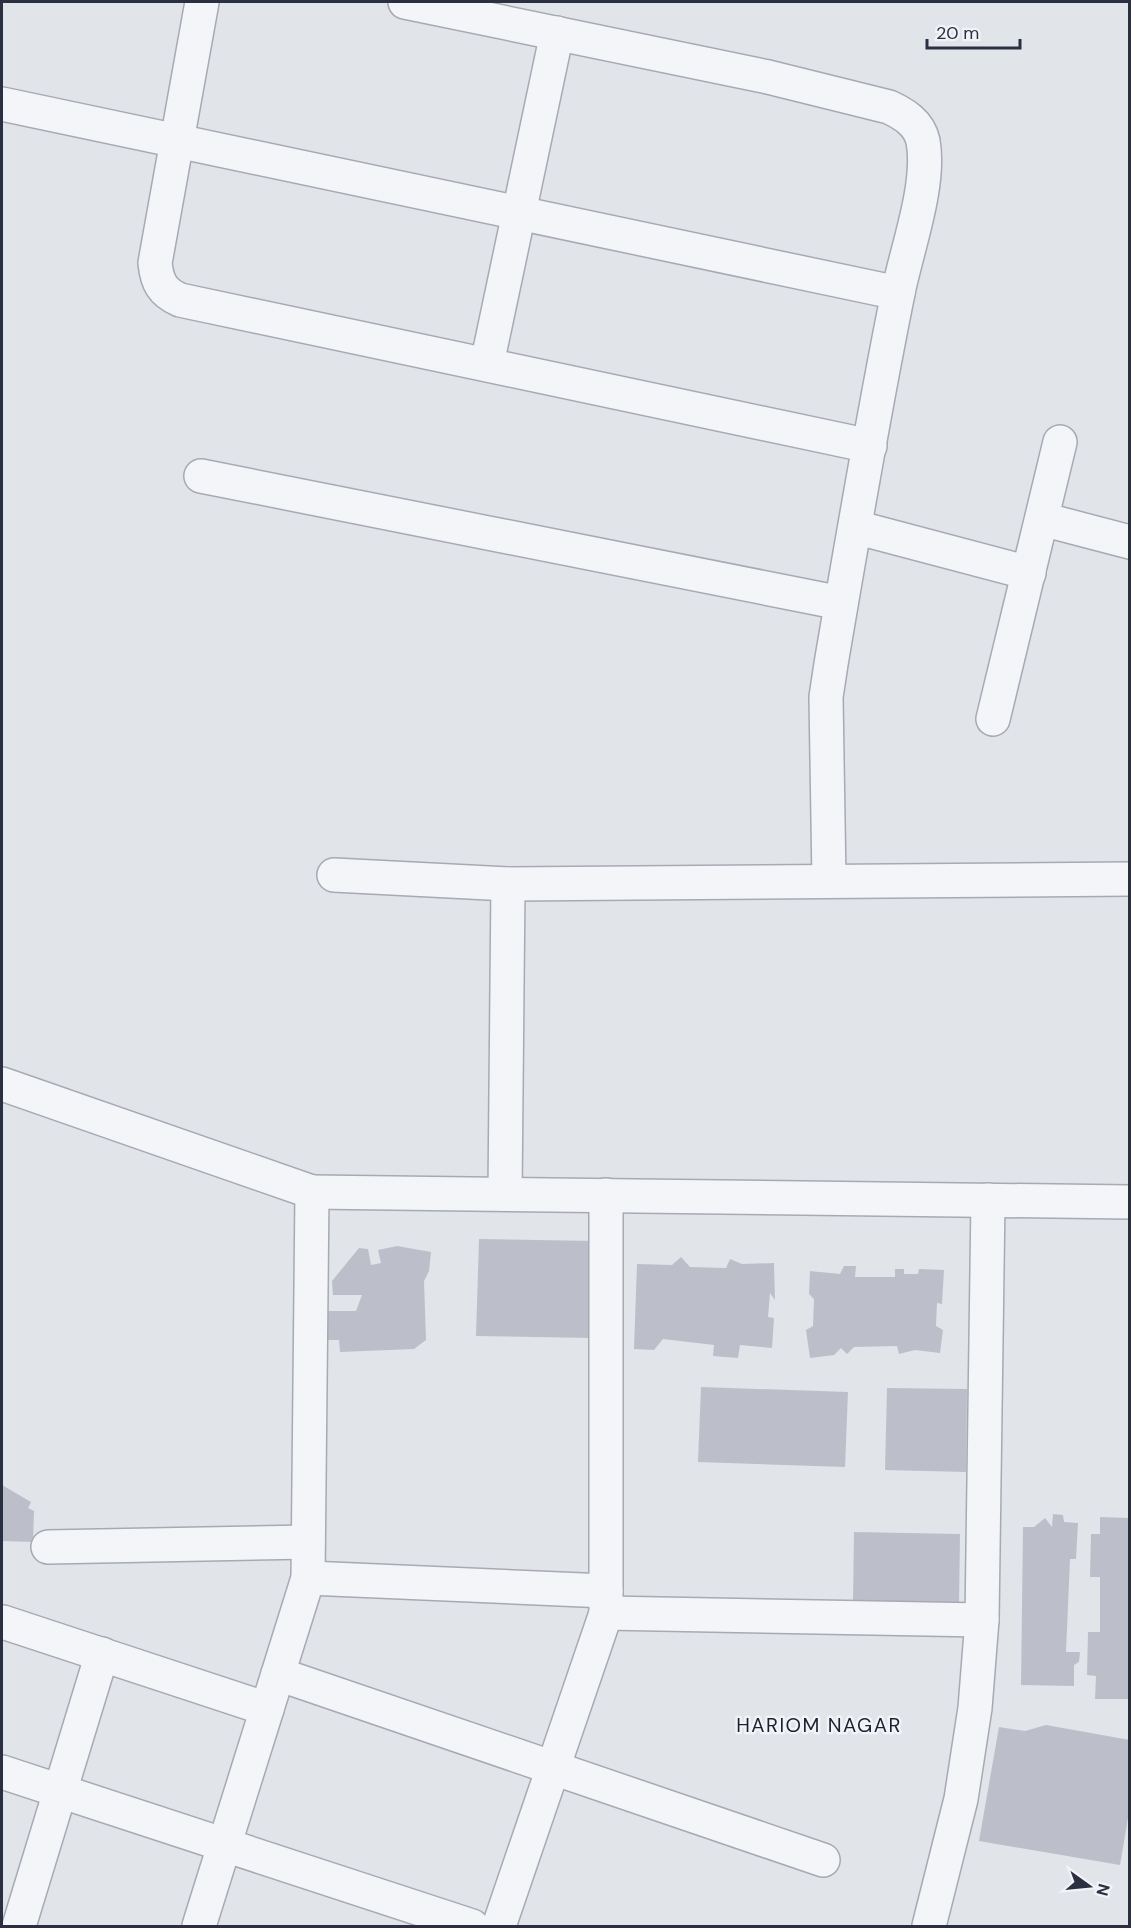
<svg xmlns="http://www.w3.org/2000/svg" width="1131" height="1928" font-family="'DM Sans',sans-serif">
<rect width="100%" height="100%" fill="#e1e4e9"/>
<g fill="#bcbfc9">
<polygon points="479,1239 594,1241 592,1338 476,1336"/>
<polygon points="397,1246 431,1252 429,1271 424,1281 426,1340 414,1349 340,1352 339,1340 325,1340 325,1311 356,1311 362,1295 333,1295 332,1281 359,1248 368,1249 371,1265 381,1263 378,1250"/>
<polygon points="681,1257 690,1267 726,1268 730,1259 742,1264 774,1263 775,1300 770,1293 768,1317 774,1318 772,1348 740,1345 738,1358 713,1356 714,1345 663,1339 654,1350 634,1349 637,1264 672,1265"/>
<polygon points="844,1266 856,1266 855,1277 895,1277 895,1269 904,1269 904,1274 918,1274 919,1269 944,1270 942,1304 937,1303 936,1326 943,1330 940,1353 915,1350 899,1354 897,1346 854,1347 847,1354 841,1348 834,1355 810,1358 806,1330 813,1326 814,1299 809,1294 810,1271 840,1274"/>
<polygon points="701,1387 848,1392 845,1467 698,1462"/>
<polygon points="887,1388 967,1389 966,1472 885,1470"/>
<polygon points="2,1485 31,1502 28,1508 34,1511 33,1542 2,1541"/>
<polygon points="1053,1514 1063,1515 1064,1522 1078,1523 1076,1559 1070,1559 1066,1652 1080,1652 1079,1662 1074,1665 1074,1686 1021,1685 1023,1527 1034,1527 1045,1518 1052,1527"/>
<polygon points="1100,1517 1130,1518 1130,1699 1095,1699 1096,1676 1087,1675 1088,1632 1100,1632 1100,1577 1090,1577 1091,1534 1100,1534"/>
<polygon points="854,1532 960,1534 959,1603 853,1602"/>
<polygon points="1046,1725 1130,1740 1130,1806 1120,1865 979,1841 999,1727 1025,1731"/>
</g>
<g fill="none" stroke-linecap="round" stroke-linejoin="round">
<defs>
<g id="minor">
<path d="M202,2l-47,261c2,19 7,29 25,37l690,146"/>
<path d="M405,2l363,75 121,30c15,7 30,16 34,34 8,44 -16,107 -25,152 -25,123 -46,247 -67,371l-5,33 3,184"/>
<polyline points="2,104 898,293"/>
<polyline points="487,364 557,33"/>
<polyline points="201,476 841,603"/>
<polyline points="1042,519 1130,542"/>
<polyline points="855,527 1029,573"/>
<polyline points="993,719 1060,442"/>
<polyline points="334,875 508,884 1130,879"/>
<polyline points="2,1084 312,1192 308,1578 199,1926"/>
<polyline points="312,1192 1130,1202"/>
<polyline points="505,1194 508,884"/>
<polyline points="48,1547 308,1542"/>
<polyline points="308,1578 606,1591"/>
<polyline points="606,1613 982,1620"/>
<polyline points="3,1622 267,1709"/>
<polyline points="278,1674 823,1860"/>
<polyline points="2,1772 472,1926"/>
<polyline points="19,1926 102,1654"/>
<polyline points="499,1926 606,1613 606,1195"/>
<polyline points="929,1926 961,1799 975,1708 982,1620 988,1200"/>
</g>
</defs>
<use href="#minor" stroke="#a6aab3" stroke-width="36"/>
<use href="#minor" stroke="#f4f5f8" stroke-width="33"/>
</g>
<g text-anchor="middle" stroke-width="5" stroke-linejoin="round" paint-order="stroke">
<g font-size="20" letter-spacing="1.5" fill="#1c2132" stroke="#f1f3f7">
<text x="819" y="1732">HARIOM NAGAR</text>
</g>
</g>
<rect width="1131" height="1928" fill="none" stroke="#2a3041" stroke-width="6"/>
<g transform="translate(1089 1886) rotate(105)" stroke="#f1f3f7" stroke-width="4.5" paint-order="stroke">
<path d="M0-4.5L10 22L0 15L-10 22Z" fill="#2a3041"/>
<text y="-9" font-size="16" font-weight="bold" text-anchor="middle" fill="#2a3041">N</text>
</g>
<path d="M927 39v9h93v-9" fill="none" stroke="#2a3041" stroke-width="3"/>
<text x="936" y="39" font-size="18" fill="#2a3041" stroke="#f1f3f7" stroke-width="4.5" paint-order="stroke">20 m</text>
</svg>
